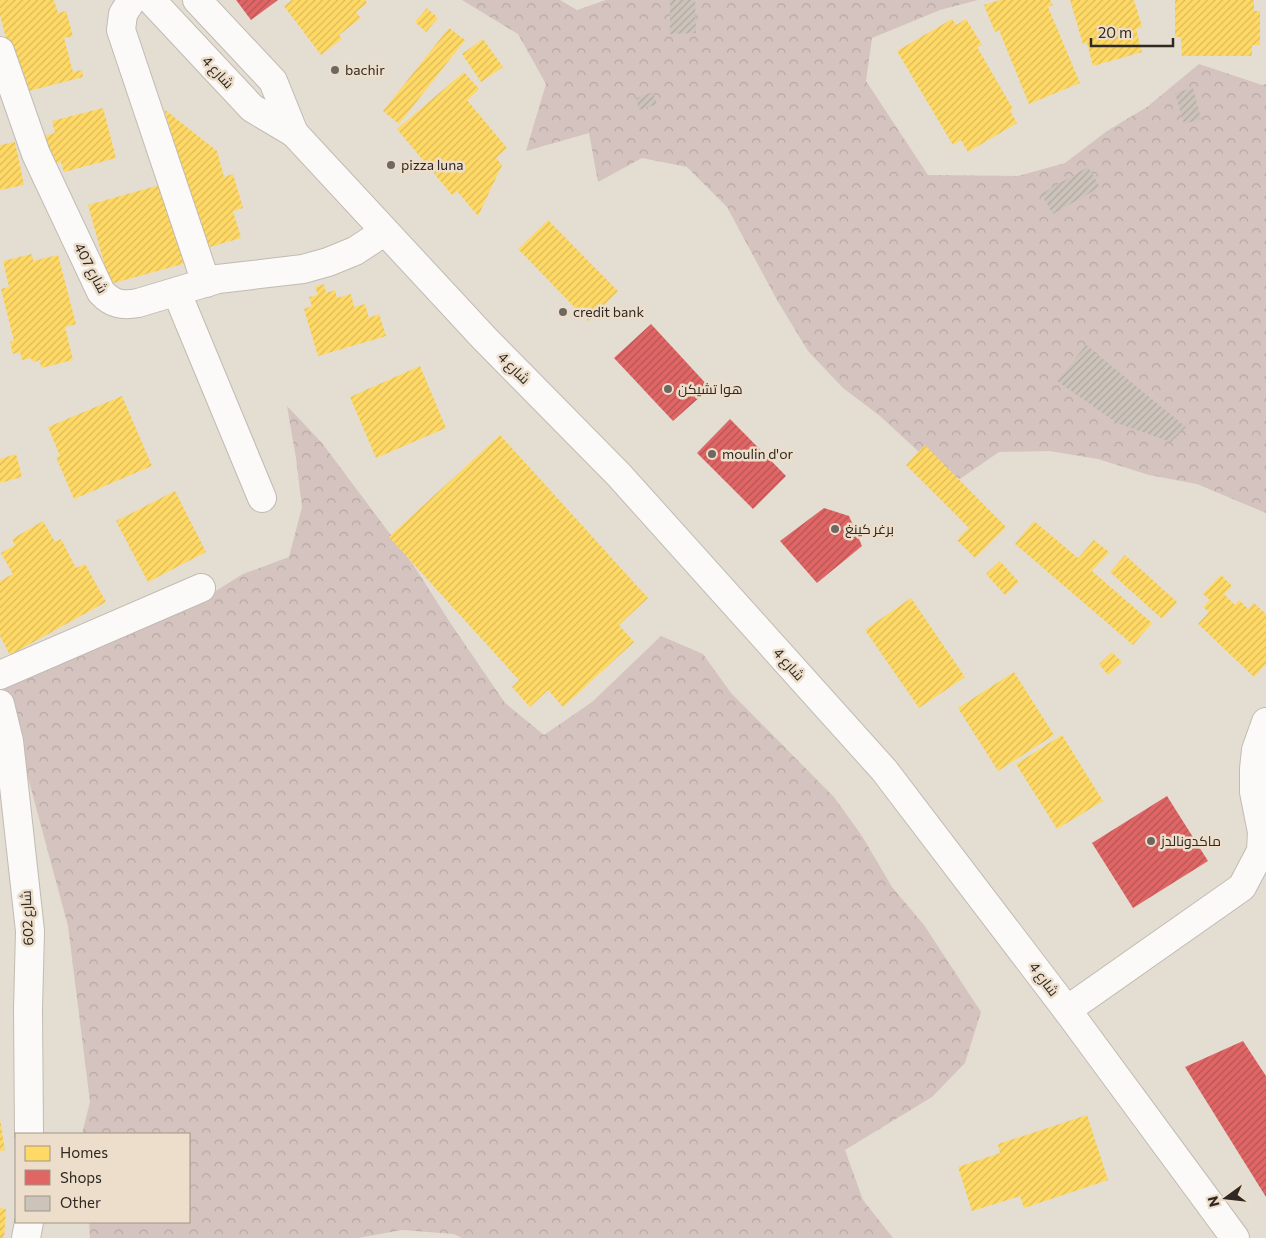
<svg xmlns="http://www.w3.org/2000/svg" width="1266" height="1238" font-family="Commissioner,Cairo,sans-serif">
<defs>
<pattern id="forest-crowns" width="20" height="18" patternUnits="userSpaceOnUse" patternTransform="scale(1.25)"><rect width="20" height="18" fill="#d5c3bf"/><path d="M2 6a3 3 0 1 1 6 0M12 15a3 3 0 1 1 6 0" fill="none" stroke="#b7a8a4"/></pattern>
<pattern id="homes-hatch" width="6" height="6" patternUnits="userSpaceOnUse" patternTransform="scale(1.25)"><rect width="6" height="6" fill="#ffd966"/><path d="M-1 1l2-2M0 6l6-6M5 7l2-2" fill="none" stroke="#dbba58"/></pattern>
<pattern id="shops-hatch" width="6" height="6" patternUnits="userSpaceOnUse" patternTransform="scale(1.25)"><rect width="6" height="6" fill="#e06666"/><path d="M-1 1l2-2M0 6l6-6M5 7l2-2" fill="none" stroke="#b65454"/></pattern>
<pattern id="building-hatch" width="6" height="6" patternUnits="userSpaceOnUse" patternTransform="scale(1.25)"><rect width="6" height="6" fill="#ccc3bb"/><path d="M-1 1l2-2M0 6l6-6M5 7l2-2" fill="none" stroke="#b0a8a0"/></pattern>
</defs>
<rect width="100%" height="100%" fill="#e4ddd2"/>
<g fill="url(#forest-crowns)">
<polygon points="462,0 560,0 577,10 606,0 978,0 940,10 872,38 866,81 928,175 1018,176 1065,163 1107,131 1147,107 1199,64 1262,85 1266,84 1266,513 1197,484 1149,475 1098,459 1049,451 999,452 960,479 919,452 880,416 843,388 808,351 777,300 727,207 687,167 642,158 598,182 589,133 526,151 546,84 518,34"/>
<polygon points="287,406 322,443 414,566 451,624 505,703 544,735 592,702 661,636 703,654 731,693 834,797 862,836 892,887 924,925 981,1012 965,1063 932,1097 845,1150 863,1200 893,1238 462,1238 454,1234 402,1230 358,1238 90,1238 89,1222 189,1222 189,1134 82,1134 90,1102 68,926 2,681 193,605 243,574 289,557 302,507 296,458"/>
</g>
<g fill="url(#homes-hatch)">
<polygon points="0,0 54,0 58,13 66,11 73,36 64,38 73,72 82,70 83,77 21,93 0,15"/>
<polygon points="292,0 365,0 367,3 356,12 361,18 339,35 342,39 321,55 284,6"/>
<polygon points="1000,0 1050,0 1053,5 1048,7 1080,83 1029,104 999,30 995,32 984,5"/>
<polygon points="1070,0 1134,0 1142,27 1136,29 1142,52 1093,66 1087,43 1083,44"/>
<polygon points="1175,0 1254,0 1254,11 1260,11 1260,45 1252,45 1252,56 1182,56 1181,37 1175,37"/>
<polygon points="427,8 438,18 426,32 415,22"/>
<polygon points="952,19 956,25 966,19 982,45 977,47 1013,109 1010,111 1017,123 968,152 961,140 953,145 897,51"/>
<polygon points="449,28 465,40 399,124 383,111"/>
<polygon points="483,39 503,67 481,82 462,54"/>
<polygon points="464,72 479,89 467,100 507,148 496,158 502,165 478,216 457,191 452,195 397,129"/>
<polygon points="103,108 116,158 64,172 61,162 52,164 44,136 55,133 52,121"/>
<polygon points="164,109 217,151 224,177 233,174 243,208 233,211 241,238 206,248"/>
<polygon points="15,142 24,185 0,190 0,145"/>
<polygon points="167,183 190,262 110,284 88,205"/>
<polygon points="548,220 618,291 588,321 518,249"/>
<polygon points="32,254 33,261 58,255 76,324 65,327 73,360 41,368 40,360 33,362 31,358 22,360 20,352 13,354 10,342 14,341 1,289 9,287 3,261"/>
<polygon points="324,284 326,293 335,290 337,298 351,294 354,307 365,304 369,318 379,314 386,336 318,356 304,309 312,306 309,297 318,295 315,287"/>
<polygon points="420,366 446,428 376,458 350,397"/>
<polygon points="122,396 152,466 74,499 56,457 60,456 48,427"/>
<polygon points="500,435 648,598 619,625 634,642 563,707 548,690 530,707 512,687 519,680 389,537"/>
<polygon points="925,445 1006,527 975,558 957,540 969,528 906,465"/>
<polygon points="16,454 22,477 0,483 0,459"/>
<polygon points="175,491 206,552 148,582 116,521"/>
<polygon points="43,521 55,542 61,539 76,568 85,564 106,602 10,655 0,636 0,581 13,574 1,553 15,545 12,539"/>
<polygon points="1034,521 1078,558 1094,540 1109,552 1092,571 1152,623 1133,645 1015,544"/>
<polygon points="1125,555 1177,602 1162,619 1110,572"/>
<polygon points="1000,561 1019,582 1005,595 986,574"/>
<polygon points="1221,575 1232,586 1224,594 1235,605 1239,600 1248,609 1254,603 1266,614 1266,664 1254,677 1198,624 1209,612 1203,607 1210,600 1203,594"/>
<polygon points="911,598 965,677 919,708 865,630"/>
<polygon points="1112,652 1122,662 1108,675 1099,664"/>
<polygon points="1014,672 1054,735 998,771 958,708"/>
<polygon points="1062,735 1103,801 1057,829 1016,764"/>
<polygon points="1087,1115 1108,1180 1024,1208 1020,1196 972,1211 958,1167 1000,1153 998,1144"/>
<polygon points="0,1119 5,1150 0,1151"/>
<polygon points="0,1208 6,1209 4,1238 0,1238"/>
</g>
<g fill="url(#shops-hatch)">
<polygon points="236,0 278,0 251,20"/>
<polygon points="651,324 710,388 673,421 614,358"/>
<polygon points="730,419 786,476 753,509 697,453"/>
<polygon points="824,508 849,516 862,546 817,583 780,541"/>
<polygon points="1167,796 1208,861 1133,908 1092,843"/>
<polygon points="1243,1041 1266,1076 1266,1197 1185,1067"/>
</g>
<g fill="url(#building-hatch)">
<polygon points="670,0 695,0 696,33 670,34"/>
<polygon points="1193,88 1201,119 1184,124 1175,93"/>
<polygon points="653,92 657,104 639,110 636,98"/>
<polygon points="1088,167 1100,187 1053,214 1041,194"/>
<polygon points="1086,345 1186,427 1171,442 1117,423 1057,381"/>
</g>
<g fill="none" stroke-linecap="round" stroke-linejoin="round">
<defs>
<g id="minor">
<polyline points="132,0 123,14 121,30 206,283"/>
<path d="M0,51l36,103 65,138c11,12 21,14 37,11l80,-24 85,-10 25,-7 27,-11 29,-19"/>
<polyline points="177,293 262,498"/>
<polyline points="0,675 201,588"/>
<polyline points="0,704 9,741 30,931 28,1009 29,1134"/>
<polyline points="1067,1010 1242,887 1261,851 1262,832 1254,792 1254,769 1256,750 1266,722"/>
<polyline points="26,1238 29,1222"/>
</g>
<g id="major">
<polyline points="151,0 252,108 294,133 485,339 619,475 884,770 1067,1010 1235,1238"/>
<polyline points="197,0 273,81 294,133"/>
</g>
</defs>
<use href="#minor" stroke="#c1bbb3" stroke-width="30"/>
<use href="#major" stroke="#c1bbb3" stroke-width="30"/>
<use href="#minor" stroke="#fbfaf8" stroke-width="28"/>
<use href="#major" stroke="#fbfaf8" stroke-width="28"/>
</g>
<g fill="#6e6860" stroke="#ecdeca" stroke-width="2">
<circle cx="335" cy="70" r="5"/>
<circle cx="391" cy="165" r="5"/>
<circle cx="563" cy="312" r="5"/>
<circle cx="668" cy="389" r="5"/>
<circle cx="712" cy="454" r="5"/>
<circle cx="835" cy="529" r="5"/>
<circle cx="1151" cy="841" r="5"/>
</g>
<g text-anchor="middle" stroke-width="5" stroke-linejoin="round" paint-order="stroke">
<g font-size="14" fill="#2f2922" stroke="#ecdeca" text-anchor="start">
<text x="345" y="75">bachir</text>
<text x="401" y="170">pizza luna</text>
<text x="573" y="317">credit bank</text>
<text x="678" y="394">هوا تشيكن</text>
<text x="722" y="459">moulin d'or</text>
<text x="845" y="534">برغر كينغ</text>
<text x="1161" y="846">ماكدونالدز</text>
</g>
<g font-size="14" fill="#2f2922" stroke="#ecdeca">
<text transform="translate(218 72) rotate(47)" y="5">شارع 4</text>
<text transform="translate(91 268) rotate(62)" y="5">شارع 407</text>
<text transform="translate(514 368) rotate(45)" y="5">شارع 4</text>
<text transform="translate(789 664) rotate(48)" y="5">شارع 4</text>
<text transform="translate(27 918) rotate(-93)" y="5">شارع 602</text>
<text transform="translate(1044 979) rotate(53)" y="5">شارع 4</text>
</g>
</g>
<rect x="15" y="1133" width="175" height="90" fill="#ecdeca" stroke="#a09687"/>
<rect x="25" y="1146" width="25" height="15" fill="#ffd966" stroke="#a09687"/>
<text x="60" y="1158" font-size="15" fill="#2f2922">Homes</text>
<rect x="25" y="1170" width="25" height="15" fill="#e06666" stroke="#a09687"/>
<text x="60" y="1183" font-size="15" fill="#2f2922">Shops</text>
<rect x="25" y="1196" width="25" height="15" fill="#ccc3bb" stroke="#a09687"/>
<text x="60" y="1208" font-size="15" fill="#2f2922">Other</text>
<g transform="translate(1226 1198) rotate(255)" stroke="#ecdeca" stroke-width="4" paint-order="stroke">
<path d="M0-4L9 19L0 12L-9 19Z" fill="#2f2922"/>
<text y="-8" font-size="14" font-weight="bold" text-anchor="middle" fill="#2f2922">N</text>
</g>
<path d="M1091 38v8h82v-8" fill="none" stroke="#2f2922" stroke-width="2.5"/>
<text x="1098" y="38" font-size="15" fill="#2f2922" stroke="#ecdeca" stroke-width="4" paint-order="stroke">20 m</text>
</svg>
